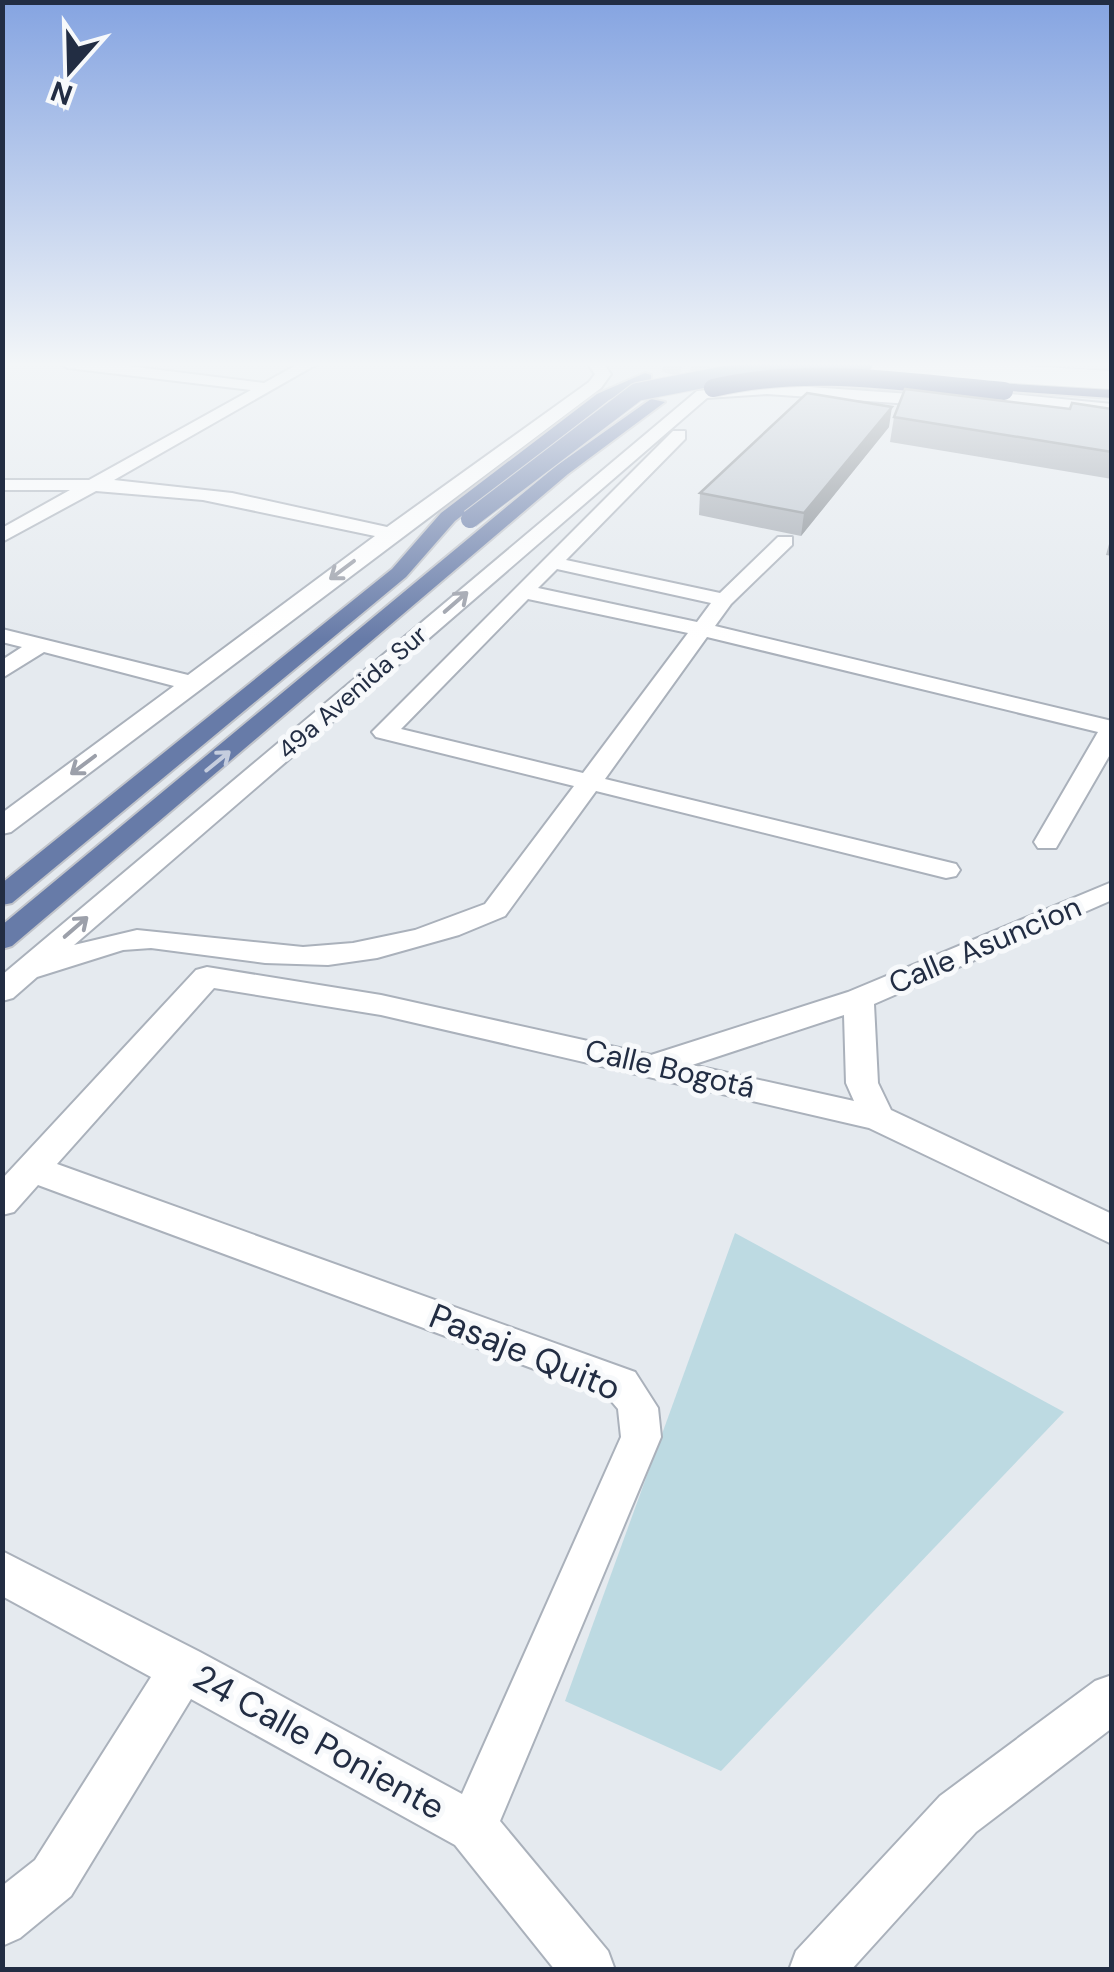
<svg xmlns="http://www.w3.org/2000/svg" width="1114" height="1972" font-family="'DM Sans',sans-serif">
<rect width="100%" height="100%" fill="#e5eaef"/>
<polygon fill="#bddae2" points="735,1233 1064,1412 721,1771 565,1701"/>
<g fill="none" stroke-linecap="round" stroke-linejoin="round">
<polyline stroke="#bec4cd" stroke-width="18" stroke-dasharray="18 9" stroke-linecap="butt" points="664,363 731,380 910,391"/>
<defs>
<g id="minor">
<polygon points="60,363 104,363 264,383 300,363 319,363 114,480 232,493 387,527 589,382 595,374 587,363 603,363 611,374 601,388 11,832 2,834 2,813 174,686 44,652 2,678 2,660 22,647 2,642 2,629 188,675 375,536 203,500 96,491 2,542 2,528 70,490 2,490 2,480 89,480 251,390 68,368"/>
<path d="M767,384l172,12 8,5 -8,5 -172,-12 -60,4 -633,547 63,-15 166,17 50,-4 62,-13 70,-26 89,-118 -198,-49 -4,-5 301,-301h12v8l-119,121 154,33 58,-56h14v8l-61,59 -16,22 397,95v30l-56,97h-18l-4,-6 64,-110 -391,-95 -102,142 351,85 4,6 -4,6 -10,2 -350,-87 -91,125 -46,19 -82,23 -49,7 -63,-2 -114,-15 -28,2 -86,27 -24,21 -11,3v-26l695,-584zM557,569l154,34 -14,19 -159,-34zM528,599l160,34 -105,140 -182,-44z"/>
<polygon points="970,390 1112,404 1112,414 964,398 962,395"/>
<path d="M1112,882v18l-238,104 4,79 13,27 221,104v30l-243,-116 -488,-113 -167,-27 -157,176 578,208 23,36 3,29 -161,384 108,130 7,19h-60l-100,-125 -264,-146 -120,197 -51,42 -18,8v-60l33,-26 116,-183 -149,-81v-45l198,101 262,142 159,-357 -3,-28 -11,-13 -569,-211 -24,27 -12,3v-36l194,-209 11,-3 174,28 270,60 197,-63zM844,1015l2,68 8,18 -162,-36z"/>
<polygon points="1112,1675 1112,1728 976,1832 851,1970 789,1970 796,1951 940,1796 1095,1681"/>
</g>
<g id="major">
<polygon points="645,373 651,375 651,381 609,400 455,521 406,577 12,903 2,905 2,883 392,569 441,513 597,394"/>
<polygon points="651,399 665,402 568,474 12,946 2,949 2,925 556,466"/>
</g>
<polygon id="highway" points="972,380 1112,388 1112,398 966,388 964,385"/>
</defs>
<use href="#minor" stroke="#aab1bb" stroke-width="4"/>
<use href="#major" stroke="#c1c4ca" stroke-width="4"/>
<use href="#highway" stroke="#c1c4ca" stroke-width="4"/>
<use href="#minor" fill="#fff" fill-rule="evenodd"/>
<use href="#major" fill="#677ba8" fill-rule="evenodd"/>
<use href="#highway" fill="#2c3e72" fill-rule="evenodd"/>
<defs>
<polyline id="minor-bridge" points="863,365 1112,380"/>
<polyline id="major-bridge" points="470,519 637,392 724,375 863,365"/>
<path id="highway-bridge" d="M713,388c96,-23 194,-5 291,3"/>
</defs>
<use href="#minor-bridge" stroke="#aab1bb" stroke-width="20" stroke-linecap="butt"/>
<use href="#major-bridge" stroke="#c1c4ca" stroke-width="20" stroke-linecap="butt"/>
<use href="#highway-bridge" stroke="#c1c4ca" stroke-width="20" stroke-linecap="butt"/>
<use href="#minor-bridge" stroke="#fff" stroke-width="18"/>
<use href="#major-bridge" stroke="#677ba8" stroke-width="18"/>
<use href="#highway-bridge" stroke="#2c3e72" stroke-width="18"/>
</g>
<g fill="#a3a9b1">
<polygon points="1070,409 1112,409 1112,479 890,442 894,417"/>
<polygon points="889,427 801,536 699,515 700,493"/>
<polygon points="1112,533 1112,556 1106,555"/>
</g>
<polygon fill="#848a90" points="892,407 889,427 801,536 804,513"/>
<g fill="#bdc5ce" stroke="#848a90" stroke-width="2.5">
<polygon points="905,389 1070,409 1072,403 1112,409 1112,452 894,417"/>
<polygon points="807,393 892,407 804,513 700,493"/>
</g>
<defs><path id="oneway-shaft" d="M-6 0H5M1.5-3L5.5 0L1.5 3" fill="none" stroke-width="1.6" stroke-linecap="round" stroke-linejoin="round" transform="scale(2.5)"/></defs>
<g stroke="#9ca0aa">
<use href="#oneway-shaft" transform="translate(342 570) rotate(143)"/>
<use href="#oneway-shaft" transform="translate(456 602) rotate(-41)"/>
<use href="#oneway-shaft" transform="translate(83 765) rotate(143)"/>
<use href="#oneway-shaft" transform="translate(76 927) rotate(-41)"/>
</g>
<use stroke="#c5cdde" href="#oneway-shaft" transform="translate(218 761) rotate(-39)"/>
<linearGradient id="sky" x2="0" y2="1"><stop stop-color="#85a4e1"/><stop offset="0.57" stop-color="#f3f6f8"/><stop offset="1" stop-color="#f3f6f8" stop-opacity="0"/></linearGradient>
<rect width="1114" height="639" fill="url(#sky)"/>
<g text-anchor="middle" stroke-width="10" stroke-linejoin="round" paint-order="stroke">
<g font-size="25" fill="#222d43" stroke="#f7f9fb">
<text transform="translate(352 692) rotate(-41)" y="9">49a Avenida Sur</text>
</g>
<g font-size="30" fill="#222d43" stroke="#f7f9fb">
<text transform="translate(985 945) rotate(-23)" y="10">Calle Asuncion</text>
<text transform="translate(670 1069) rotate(13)" y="10">Calle Bogotá</text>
</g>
<g font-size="35" fill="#222d43" stroke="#f7f9fb">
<text transform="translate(525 1352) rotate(22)" y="12">Pasaje Quito</text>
<text transform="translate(319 1742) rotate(29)" y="12">24 Calle Poniente</text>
</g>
</g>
<rect width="1114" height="1972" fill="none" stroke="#222d43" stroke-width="10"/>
<g transform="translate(70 70) rotate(200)" stroke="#f7f9fb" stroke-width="8" paint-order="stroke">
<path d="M0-8L18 38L0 25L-18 38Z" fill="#222d43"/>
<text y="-15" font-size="28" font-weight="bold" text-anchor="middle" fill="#222d43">N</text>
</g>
</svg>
